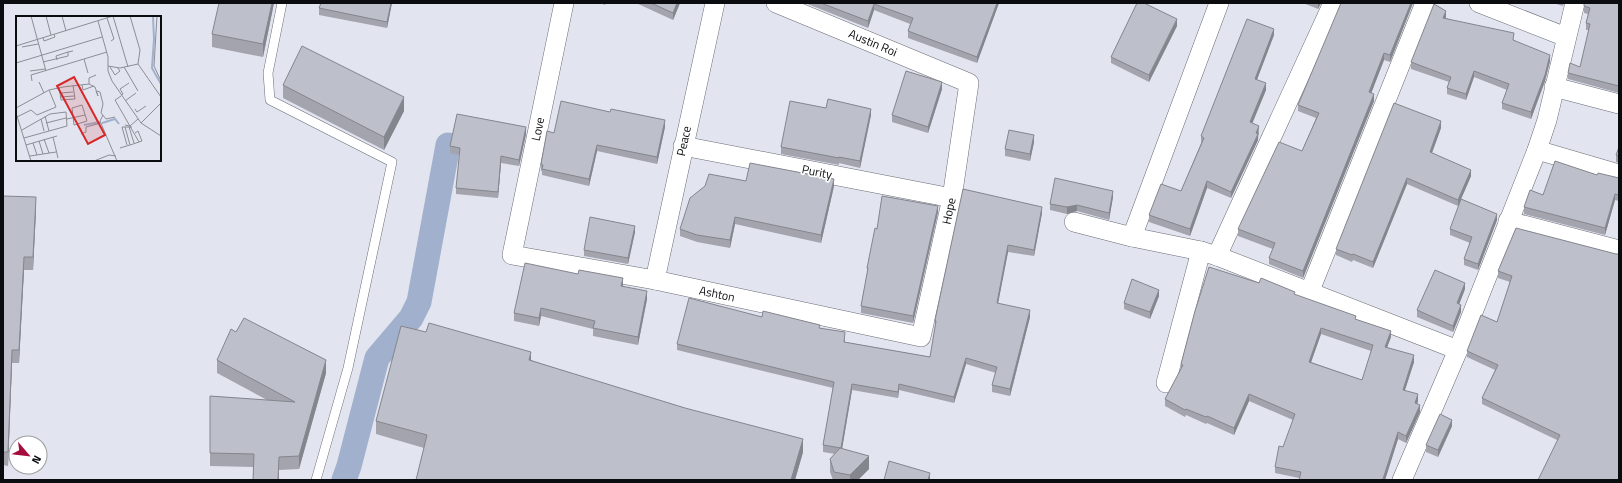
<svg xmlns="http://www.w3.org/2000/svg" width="1622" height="483" font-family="'Titillium Web',sans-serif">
<rect width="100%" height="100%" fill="#e2e5f0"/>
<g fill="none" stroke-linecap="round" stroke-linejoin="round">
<polyline stroke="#a1b0cc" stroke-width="25" points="344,480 349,466 377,358 411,318 419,302 448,145"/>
<defs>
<polyline id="service" points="282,3 268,73 270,100 392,162 348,368 316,480"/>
<g id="minor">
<polyline points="564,3 512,255 655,280 921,337 952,198 969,83 776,3"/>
<polyline points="1219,3 1132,237 1201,251 1217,256 1458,350"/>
<polyline points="1479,3 1566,37"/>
<polyline points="1554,87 1619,104"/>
<polyline points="683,146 952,198"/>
<polyline points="1537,150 1619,174"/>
<polyline points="1508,221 1619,250"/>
<polyline points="1074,222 1132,237"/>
<polyline points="1217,256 1333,3"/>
<polyline points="655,280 715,3"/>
<polyline points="1309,293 1425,3"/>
<polyline points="1166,383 1201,251"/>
<polyline points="1402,480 1458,350 1537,150 1547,120 1575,3"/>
</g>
</defs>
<use href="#service" stroke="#696b75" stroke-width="10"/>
<use href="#minor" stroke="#696b75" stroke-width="20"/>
<use href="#service" stroke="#fff" stroke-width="9"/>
<use href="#minor" stroke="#fff" stroke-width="19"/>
</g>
<g fill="#a3a4ae" fill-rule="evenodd">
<polygon points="274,3 263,57 212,47 212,34"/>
<polygon points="321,3 392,3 387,28 319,15 319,8"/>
<polygon points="600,3 606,3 605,5"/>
<polygon points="636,3 680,3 673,20"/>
<polygon points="805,3 999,3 977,63 908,38 908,31 910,24 874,10 868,28"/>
<polygon points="1303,3 1321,3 1318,9"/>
<polygon points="1413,3 1390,62 1384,60 1371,93 1374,101 1303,278 1269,264 1269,258 1273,249 1238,236 1238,229 1302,151 1316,118 1298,111 1298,105"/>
<polygon points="1553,3 1564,3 1563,6"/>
<polygon points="1619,3 1619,93 1568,79 1568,73 1580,67 1589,30 1586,30 1586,23 1588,14 1584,13 1584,6"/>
<polygon points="1446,17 1446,18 1514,40 1550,61 1545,81 1531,119 1502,109 1502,103 1507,90 1474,77 1466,100 1447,94 1447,88 1449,82 1411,69 1411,62"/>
<polygon points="1177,26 1149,82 1111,63 1111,57"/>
<polygon points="1274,35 1257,79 1266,90 1252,123 1259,133 1258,135 1258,140 1231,198 1207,188 1190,236 1149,222 1149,215 1181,191 1201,143 1201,136"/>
<polygon points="283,85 404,111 384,150 283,98"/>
<polygon points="942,89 928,133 892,122 892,115"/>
<polygon points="826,108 871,115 860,168 839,163 839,165 781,154 781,147"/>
<polygon points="665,127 657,164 597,151 589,186 542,175 542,171 541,171 541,164 554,133"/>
<polygon points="1441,128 1432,153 1471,176 1458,206 1407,184 1373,268 1353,260 1352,262 1336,255 1336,249"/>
<polygon points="526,134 519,166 501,163 498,198 456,194 456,188 460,155 450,153 450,146"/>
<polygon points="1034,142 1030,161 1005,156 1005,149"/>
<polygon points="1619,147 1619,163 1616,162 1616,155"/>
<polygon points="1597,175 1619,178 1619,201 1615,200 1605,235 1524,214 1524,207 1543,195"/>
<polygon points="746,181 834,186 821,243 735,224 730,248 697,242 680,236 680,229"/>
<polygon points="963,189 1042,213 1034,256 1008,252 998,303 1030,317 1010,396 992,392 992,385 996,373 966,364 954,403 899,390 898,398 852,390 842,449 869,469 858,480 833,480 830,472 830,459 835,454 823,452 823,445 833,388 677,350 677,344 820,328 845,339 845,342 930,357 935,327 935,320"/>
<polygon points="3,196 36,210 33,270 24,270 19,363 12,363 8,466 3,465"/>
<polygon points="1113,197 1109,220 1077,211 1067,214 1050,210 1050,204"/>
<polygon points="938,212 913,323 861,313 861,306 867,274 867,268 877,229"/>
<polygon points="1497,220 1478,270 1464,265 1464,259 1470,243 1450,235 1450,229"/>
<polygon points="1516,228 1619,480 1557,440 1482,404 1482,398 1495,370 1467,357 1467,351 1497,322 1510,282 1498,278 1498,271"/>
<polygon points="635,232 628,264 584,256 584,250"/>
<polygon points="623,286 623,287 647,299 638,345 593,336 593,329 541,316 539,326 514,321 514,313"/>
<polygon points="1465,289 1459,304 1461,312 1453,332 1417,317 1417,310"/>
<path d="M1295,295l61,24 35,18 -4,10 27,15 -9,28 13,11 -1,3 3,8 -14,31 -8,-4 -13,41 -86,-2 -24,-5v-6l8,-20 10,-27 -44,-19 -15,34 -27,-12 -1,1 -20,-9 -1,2 -20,-11v-7l16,-30v-5zM1321,334l50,17 -9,29 -51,-18z"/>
<polygon points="1159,296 1150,319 1124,309 1124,303"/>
<polygon points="236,332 326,373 299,469 279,470 279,480 253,480 253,467 210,466 210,396 267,400 217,373 217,360"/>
<polygon points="426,332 531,360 803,452 795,480 416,480 424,448 376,434 376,421"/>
<polygon points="1452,426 1438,457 1426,452 1426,445"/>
</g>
<g fill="#84868d">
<polygon points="272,3 274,3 263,57 263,44"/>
<polygon points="391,3 392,3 387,28 387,22"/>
<polygon points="677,3 680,3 673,20 673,13"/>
<polygon points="997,3 999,3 977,63 977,57"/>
<polygon points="1318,3 1321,3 1318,9"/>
<polygon points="1411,3 1413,3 1390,62 1390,55"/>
<polygon points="874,4 874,10 868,28 868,21"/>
<polygon points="1446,11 1446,17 1443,24 1443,18"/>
<polygon points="1177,19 1177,26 1149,82 1149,75"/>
<polygon points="1274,29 1274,35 1255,85 1255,79"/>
<polygon points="1384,53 1384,60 1369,99 1369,92"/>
<polygon points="1550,55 1550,61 1545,81 1531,119 1531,112"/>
<polygon points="1474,71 1474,77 1466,100 1466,94"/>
<polygon points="942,82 942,89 928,133 928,127"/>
<polygon points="1266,83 1266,90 1250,129 1250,122"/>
<polygon points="1374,94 1374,101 1303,278 1303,271"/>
<polygon points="404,97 404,111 384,150 384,137"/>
<polygon points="871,109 871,115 860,168 860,161"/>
<polygon points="665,120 665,127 657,164 657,157"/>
<polygon points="1441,121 1441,128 1430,158 1430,152"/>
<polygon points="1259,126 1258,140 1231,198 1231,192"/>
<polygon points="526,127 526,134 519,166 519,160"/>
<polygon points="1034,135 1034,142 1030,161 1030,154"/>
<polygon points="597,145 597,151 589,186 589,179"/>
<polygon points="501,156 501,163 498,198 498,192"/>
<polygon points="1471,170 1471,176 1458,206 1458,200"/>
<polygon points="1407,178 1407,184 1373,268 1373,262"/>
<polygon points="834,179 834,186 821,243 821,235"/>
<polygon points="1207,181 1207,188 1190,236 1190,229"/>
<polygon points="1113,191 1113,197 1109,220 1109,213"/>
<polygon points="1615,194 1615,200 1605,235 1605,228"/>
<polygon points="36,197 36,210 33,270 33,257"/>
<polygon points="1077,205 1077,211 1067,214 1067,207"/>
<polygon points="938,206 938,212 913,323 913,316"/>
<polygon points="1042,207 1042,213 1034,256 1034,250"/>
<polygon points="1497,214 1497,220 1478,270 1478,264"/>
<polygon points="735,217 735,224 730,248 730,240"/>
<polygon points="635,226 635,232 628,264 628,258"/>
<polygon points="1008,245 1008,252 997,309 997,303"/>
<polygon points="24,257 24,270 19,363 19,350"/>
<polygon points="623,278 623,286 621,294 621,286"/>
<polygon points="1465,283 1465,289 1457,310 1457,303"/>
<polygon points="1159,290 1159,296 1150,319 1150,312"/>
<polygon points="647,291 647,299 638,345 638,337"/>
<polygon points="1461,305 1461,312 1453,332 1453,326"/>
<polygon points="541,308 541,316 539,326 539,318"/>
<polygon points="1030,310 1030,317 1010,396 1010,389"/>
<polygon points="1321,328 1321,334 1309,368 1309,362"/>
<polygon points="1391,331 1391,337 1385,353 1385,347"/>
<polygon points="12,350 12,363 8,466 8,452"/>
<polygon points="531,352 531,365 529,360"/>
<polygon points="1414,355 1414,362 1403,396 1403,390"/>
<polygon points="966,358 966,364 954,403 954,397"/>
<polygon points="326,360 326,373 299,469 299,456"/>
<polygon points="852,384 852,390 841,455 841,448"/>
<polygon points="899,384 899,390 898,398 898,392"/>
<polygon points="1249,394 1249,401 1234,435 1234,428"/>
<polygon points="1418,394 1418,401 1415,410 1415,403"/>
<polygon points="1420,405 1420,412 1406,443 1406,436"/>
<polygon points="1452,420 1452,426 1438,457 1438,450"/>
<polygon points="1398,432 1398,439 1385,480 1383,480"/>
<polygon points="803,439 803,452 795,480 791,480"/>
<polygon points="869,456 869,469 858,480 850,480 850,475"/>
<polygon points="279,457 279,480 278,480"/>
<polygon points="930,473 930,480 928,480"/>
</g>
<g fill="#bdbfca" stroke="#84868d" fill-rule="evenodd">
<polygon points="219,3 272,3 263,44 212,34"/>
<polygon points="321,3 391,3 387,22 319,8"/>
<polygon points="651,3 677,3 673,13"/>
<polygon points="821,3 997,3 977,57 908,31 913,18 874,4 868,21"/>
<polygon points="1137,3 1144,3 1177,19 1149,75 1111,57"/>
<polygon points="1341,3 1411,3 1390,55 1384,53 1369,92 1374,94 1303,271 1269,258 1275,243 1238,229 1279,142 1302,151 1319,113 1298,105"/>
<polygon points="1584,3 1619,3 1619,86 1568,73 1570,63 1580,67 1590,24 1586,23 1590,8 1584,6"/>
<polygon points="1434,4 1446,11 1443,18 1514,33 1513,40 1550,55 1545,75 1531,112 1502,103 1509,84 1474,71 1466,94 1447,88 1451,77 1411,62"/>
<polygon points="1247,19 1274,29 1255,79 1266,83 1250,122 1259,126 1256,133 1258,134 1231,192 1207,181 1190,229 1149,215 1161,184 1181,191 1204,138 1201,136"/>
<polygon points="302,46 404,97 384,137 283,85"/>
<polygon points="906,71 942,82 928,127 892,115"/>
<polygon points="828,99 871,109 860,161 839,157 839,158 781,147 790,101 826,108"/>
<polygon points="561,101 610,112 611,109 665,120 657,157 597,145 589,179 542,169 543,165 541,164 547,131 554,133"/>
<polygon points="1394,103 1441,121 1430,152 1471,170 1458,200 1407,178 1373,262 1353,254 1352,255 1336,249"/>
<polygon points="457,114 526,127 519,160 501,156 498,192 456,188 460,148 450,146"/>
<polygon points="1009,130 1034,135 1030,154 1005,149"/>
<polygon points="1619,147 1619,156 1616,155"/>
<polygon points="1555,161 1597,175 1598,173 1619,178 1619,195 1615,194 1605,228 1524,207 1530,190 1543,195"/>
<polygon points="750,163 834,179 821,235 735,217 730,240 697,235 680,229 690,198 705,186 709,174 746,181"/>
<polygon points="1055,178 1113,191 1109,213 1077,205 1067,207 1050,204"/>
<polygon points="963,189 1042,207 1034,250 1008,245 997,303 1030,310 1010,389 992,385 997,367 966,358 954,397 899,384 898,392 852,384 841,448 823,445 834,382 677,344 689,298 762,317 763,311 820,325 819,328 845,332 844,342 930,357 936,321 935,320"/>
<polygon points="3,196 36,197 33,257 24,257 19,350 12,350 8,452 3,452"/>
<polygon points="882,196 938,206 913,316 861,306 868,268 867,268 875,228 877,229"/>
<polygon points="1461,199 1497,214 1478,264 1464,259 1472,237 1450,229"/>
<polygon points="590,217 635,226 628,258 584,250"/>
<polygon points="1516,228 1616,254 1619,254 1619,480 1538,480 1560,435 1482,398 1498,365 1467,351 1481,315 1497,322 1512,276 1498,271"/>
<polygon points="525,263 578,274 579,270 623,278 621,286 647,291 638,337 593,328 595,321 541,308 539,318 514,313"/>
<path d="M1209,267l50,16 2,-5 34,14 -1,2 62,22 -1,3 36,12 -6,16 29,8 -11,35 15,4 -3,9 5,2 -14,31 -8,-4 -15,47 1,1h-85l2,-8 -26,-5 4,-21 4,1 12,-33 -46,-20 -15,34 -27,-12 -1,1 -20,-8 -1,1 -20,-11 18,-34 -2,-1 14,-53zM1321,328l52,17 -11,35 -53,-18z"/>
<polygon points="1435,270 1465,283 1457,303 1461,305 1453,326 1417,310"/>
<polygon points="1132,279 1159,290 1150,312 1124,303"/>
<polygon points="244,318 326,360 299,456 279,457 278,480 253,480 254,454 210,453 210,396 295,402 217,360 231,329 236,332"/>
<polygon points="429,323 531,352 529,360 685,408 803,439 791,480 416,480 427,435 376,421 401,326 426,332"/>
<polygon points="1440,414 1452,420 1438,450 1426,445"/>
<polygon points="840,448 869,456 850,475 834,472 830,459"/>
<polygon points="889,461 930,473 928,480 884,480"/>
</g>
<g text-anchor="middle" stroke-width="3.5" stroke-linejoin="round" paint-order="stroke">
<g font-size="12" fill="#0b0c0f" stroke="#fff">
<text transform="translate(873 43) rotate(23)" y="4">Austin Roi</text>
<text transform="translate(538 129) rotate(-78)" y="4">Love</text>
<text transform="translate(684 141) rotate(-78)" y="4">Peace</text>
<text transform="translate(817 172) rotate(11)" y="4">Purity</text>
<text transform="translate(949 211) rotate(-78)" y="4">Hope</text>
<text transform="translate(717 294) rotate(12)" y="4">Ashton</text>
</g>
</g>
<g transform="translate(16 16)">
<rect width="145" height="145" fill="#e2e5f0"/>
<path fill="none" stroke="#a1b0cc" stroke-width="2" d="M137,0l1,23M138,23l-2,29 9,16M86,107l13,-4 4,5M68,109l16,-3"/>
<path fill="none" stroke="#8c8e96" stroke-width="1" d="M15,0l15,55M30,0l5,19M46,0l4,15M97,0l15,51M114,0l10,34 -2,14 23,33M141,0l-3,50 7,15M91,2l7,21 -3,2M82,5l10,36v14l4,10 29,42 20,13M27,22l1,3 11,-4 -1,-3M0,30l97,-30M6,31l16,-3M68,43l4,14M41,44l-1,-4 12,-4M27,46l25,-6v-4l5,-1M0,47l86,-26M92,50l12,2 18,-4M94,51l5,8 5,-4 -3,-4M108,51l14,24M14,55l15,-2M16,65l-1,-6 76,-23M23,66l5,11M73,68v-6l7,-3M66,69l1,5 11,-4M43,71l2,13 14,-1 -2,-14M81,75l3,1 3,12 -2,9 5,6 9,-2M45,77l12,-1M105,79l2,-1 -3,-5 9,-6M105,80l-6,4 24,42M44,81l14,-1M109,85l11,-8M66,89l5,16 -13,4 -2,-17zM0,92l33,-18 14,-3 26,-3 6,3 3,9 -2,-5M119,93l2,3 9,-6M0,97l15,48M87,99l-3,6 17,40M29,100l4,15M1,101l14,-7 6,5 19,-8 -7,-17M25,103l3,12M51,103l18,-4M30,107l20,-5M125,107l20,-20M109,109l5,1 8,-7M113,111l5,16M6,114l28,-16 16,-2 1,14 -43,12M65,118l5,-2v-5l15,-4M37,121l5,21M28,123l5,14M23,125l4,13M17,127l4,12M10,129l31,-9M111,129l-5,-18h10M114,129l12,-4 -4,-10 -3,2M104,132l10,-3 -5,-18M14,140l26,-4M78,145l15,-6 7,1"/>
<path fill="#d62828" fill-opacity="0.15" stroke="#d62828" stroke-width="2" d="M58,61l31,58 -17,9 -31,-58z"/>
<rect width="145" height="145" fill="none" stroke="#0b0c0f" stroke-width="2"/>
</g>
<rect width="1622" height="483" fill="none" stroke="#0b0c0f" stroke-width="8"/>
<g transform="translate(28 455) rotate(118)"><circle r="19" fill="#ffffff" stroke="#9d9e9f"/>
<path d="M0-3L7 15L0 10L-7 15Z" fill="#a60d3e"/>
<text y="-6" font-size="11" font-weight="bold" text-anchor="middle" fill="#0b0c0f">N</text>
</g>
</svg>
